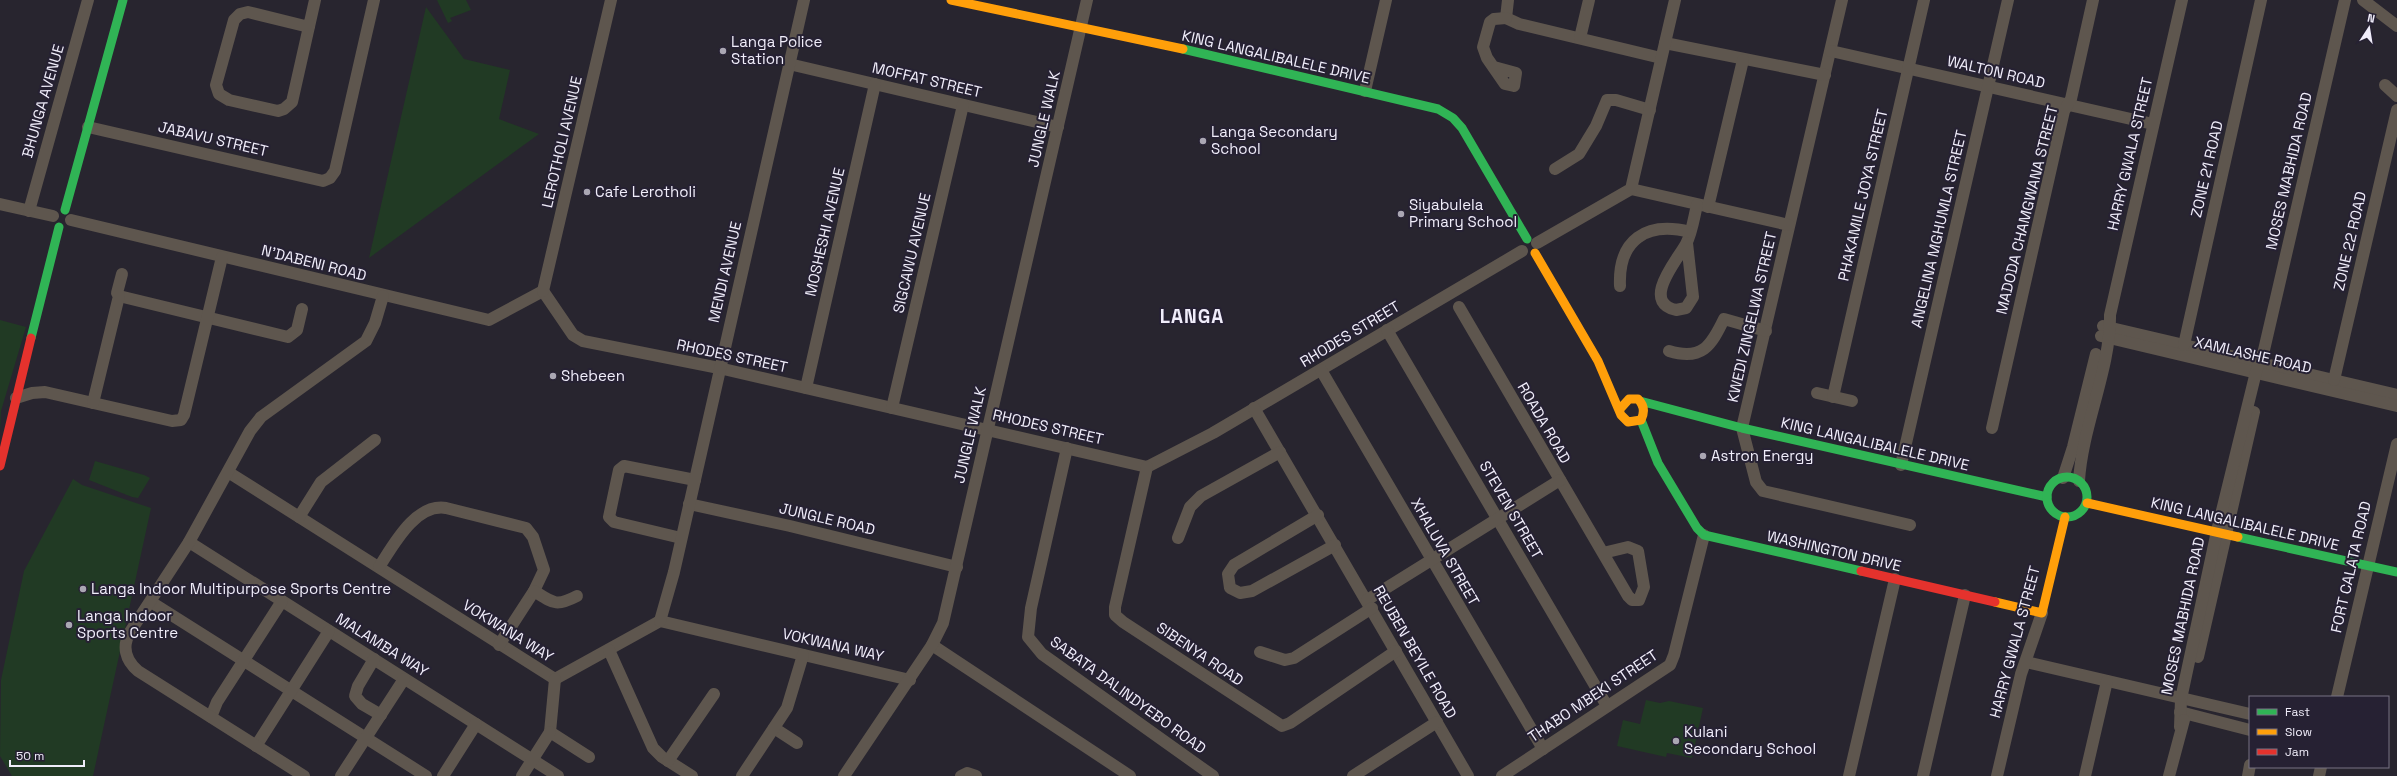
<svg xmlns="http://www.w3.org/2000/svg" width="2397" height="776" font-family="'Space Grotesk',sans-serif">
  <style>
    .green { fill: #213a24 }
    .lines { fill: none; stroke-linecap: round; stroke-linejoin: round }
    .street { stroke: #5e564e; stroke-width: 12 }
    .fast { stroke: #30b455; stroke-width: 9 }
    .slow { stroke: #ff9f0a; stroke-width: 9 }
    .jam { stroke: #e5322d; stroke-width: 9 }
    .poi-dot { fill: #aaa7b3; stroke: #262133; stroke-width: 1.5 }
    .labels { text-anchor: middle; stroke-width: 4; stroke-linejoin: round; paint-order: stroke }
    .poi-label { font-size: 15px; fill: #f0edfa; stroke: #262133; text-anchor: start }
    .street-label { font-size: 15px; fill: #f0edfa; stroke: #262133 }
    .district-label { font-size: 19px; font-weight: bold; letter-spacing: 1px; fill: #f0edfa; stroke: #262133 }
  </style>
  <rect width="100%" height="100%" fill="#28252f"/>
  <g class="green">
    <path d="M437,0H466L471,10L450,18L452,21L448,23Z"/>
    <path d="M426,7L464,59L510,70L499,119L539,134L369,258Z"/>
    <path d="M0,320L26,327L1,411L0,432Z"/>
    <path d="M95,461L144,475L150,478L138,498L132,497L89,480Z"/>
    <path d="M73,479L82,485L151,508L93,776H12L0,756L1,680L24,571Z"/>
    <path d="M1646,700L1660,703L1669,701L1703,708L1692,758L1667,753L1666,757L1617,746L1623,720L1640,724Z"/>
  </g>
  <g class="lines">
    <g class="street">
      <path d="M1842,0L1742,428L1756,482L1763,491L1910,525"/>
      <path d="M2363,0L2397,26"/>
      <path d="M1506,18L1519,24L1661,58"/>
      <path d="M1506,18L1508,0"/>
      <path d="M309,27L248,12L240,14L234,20L216,85L219,94L229,100L278,111L284,109L292,102L315,0"/>
      <path d="M1580,38L1589,0"/>
      <path d="M1665,43L1825,75"/>
      <path d="M1831,51L2153,124"/>
      <path d="M789,64L1058,127"/>
      <path d="M1494,67L1516,73L1514,86L1505,84L1487,58L1483,47L1490,22L1494,19L1506,18"/>
      <path d="M2385,85L2397,96"/>
      <path d="M1365,91L1386,0"/>
      <path d="M88,127L323,181L330,178L335,171L374,0"/>
      <path d="M1555,169L1579,154L1596,126L1607,100H1616L1650,110"/>
      <path d="M1631,189L1789,225"/>
      <path d="M0,204L53,216"/>
      <path d="M1708,207L1743,60"/>
      <path d="M29,211L88,0"/>
      <path d="M71,220L489,320L543,291"/>
      <path d="M1537,243L1631,189L1675,0"/>
      <path d="M1687,243L1693,297L1686,308L1676,310C1640,302 1678,259 1686,244C1692,233 1694,217 1697,205"/>
      <path d="M1620,286C1618,240 1646,221 1690,232"/>
      <path d="M543,291L573,335L583,341L719,368L1147,467L1213,433L1522,251"/>
      <path d="M543,291L611,0"/>
      <path d="M119,296L288,337L297,330L302,309"/>
      <path d="M1459,307L1628,596L1632,600H1639L1644,587L1638,551L1628,547L1603,553"/>
      <path d="M2103,326L2397,395"/>
      <path d="M1387,330L1607,706"/>
      <path d="M2101,336L2397,406"/>
      <path d="M2184,345L2261,0"/>
      <path d="M1669,351C1702,361 1711,346 1724,319L1766,331"/>
      <path d="M1321,370L1543,749"/>
      <path d="M2334,380L2397,110"/>
      <path d="M806,388L875,84"/>
      <path d="M1817,393L1852,401"/>
      <path d="M1833,397L1924,0"/>
      <path d="M16,398L32,393L45,392L172,421L181,420L184,415L222,257"/>
      <path d="M93,403L119,296L117,293L122,274"/>
      <path d="M892,408L963,105"/>
      <path d="M1254,408L1468,776"/>
      <path d="M1992,428L2064,111L2071,99L2093,0"/>
      <path d="M1067,448L1031,608L1028,637L1042,654L1213,776"/>
      <path d="M1901,465L2008,0"/>
      <path d="M1147,467L1115,607V615L1123,622L1282,726L1290,723L1396,651"/>
      <path d="M228,472L555,679L660,621L910,680"/>
      <path d="M2063,478L2073,447L2096,354"/>
      <path d="M2079,481C2082,427 2111,368 2110,315L2182,0"/>
      <path d="M689,504L790,526L957,567"/>
      <path d="M1318,515L1234,565L1228,574L1230,588L1240,593L1252,591L1335,545"/>
      <path d="M299,517L321,482L375,440"/>
      <path d="M681,538L614,522L609,517L619,470L624,466L695,480"/>
      <path d="M1178,538L1190,507L1201,496L1280,452"/>
      <path d="M189,542L558,776"/>
      <path d="M379,567C393,546 415,503 446,508L526,528L533,537L544,570L534,591L499,645"/>
      <path d="M534,591C553,603 556,607 577,596"/>
      <path d="M1367,600L1560,480"/>
      <path d="M151,602L426,776"/>
      <path d="M660,621L674,572L804,0"/>
      <path d="M932,645L1130,776"/>
      <path d="M609,650L653,748L662,757L692,776"/>
      <path d="M1260,652L1285,660L1294,658L1372,608"/>
      <path d="M2198,657L2254,412"/>
      <path d="M374,659L358,686L355,696L362,704L381,715"/>
      <path d="M2026,662L2250,714"/>
      <path d="M555,679L550,732L589,757"/>
      <path d="M2337,697L2397,444"/>
      <path d="M2180,712L2250,730"/>
      <path d="M211,717L217,702L282,601"/>
      <path d="M2180,727L2181,699L2217,531L2256,372L2264,350L2345,0"/>
      <path d="M774,728L797,743"/>
      <path d="M256,746L329,631"/>
      <path d="M668,761L714,694"/>
      <path d="M304,776L138,671C125,660 122,646 130,632L189,542L250,431L261,417L366,341L375,323L383,296"/>
      <path d="M341,776L404,679"/>
      <path d="M443,776L476,724"/>
      <path d="M522,776L550,732"/>
      <path d="M742,776L787,708L803,655"/>
      <path d="M844,776L932,645L943,623L1087,0"/>
      <path d="M961,776L967,773L976,776"/>
      <path d="M1353,776L1437,722"/>
      <path d="M1502,776L1670,665L1674,655L1704,535"/>
      <path d="M1849,776L1895,579"/>
      <path d="M1923,776L1965,595"/>
      <path d="M1997,776L2021,674L2042,613"/>
      <path d="M2085,776L2107,681"/>
      <path d="M2169,776L2184,720"/>
      <path d="M2248,776L2250,765"/>
      <path d="M2319,776L2321,767"/>
    </g>
    <g class="fast">
      <path d="M1183,49L1438,109L1453,118L1462,128L1527,239"/>
      <path d="M65,210L123,0"/>
      <path d="M31,338L59,227"/>
      <path d="M1640,401L1742,428L2047,497"/>
      <path d="M1641,420L1658,463L1697,528L1704,535L1861,571"/>
      <circle cx="2067" cy="497" r="20"/>
      <path d="M2238,537L2397,572"/>
    </g>
    <g class="slow">
      <path d="M951,0L1183,49"/>
      <path d="M1535,253L1598,361L1621,415L1628,422L1641,420C1645,412 1644,405 1638,399H1629L1620,409"/>
      <path d="M2087,503L2238,537"/>
      <path d="M1995,602L2042,613L2065,517"/>
    </g>
    <g class="jam">
      <path d="M0,466L31,338"/>
      <path d="M1861,571L1995,602"/>
    </g>
  </g>
  <g class="poi-dot">
    <circle cx="723" cy="51" r="4"/>
    <circle cx="1203" cy="141" r="4"/>
    <circle cx="587" cy="192" r="4"/>
    <circle cx="1401" cy="214" r="4"/>
    <circle cx="553" cy="376" r="4"/>
    <circle cx="1703" cy="456" r="4"/>
    <circle cx="83" cy="589" r="4"/>
    <circle cx="69" cy="625" r="4"/>
    <circle cx="1676" cy="741" r="4"/>
  </g>
  <g class="labels">
    <g class="poi-label">
      <text x="731" y="47">Langa Police<tspan x="731" dy="17">Station</tspan></text>
      <text x="1211" y="137">Langa Secondary<tspan x="1211" dy="17">School</tspan></text>
      <text x="595" y="197">Cafe Lerotholi</text>
      <text x="1409" y="210">Siyabulela<tspan x="1409" dy="17">Primary School</tspan></text>
      <text x="561" y="381">Shebeen</text>
      <text x="1711" y="461">Astron Energy</text>
      <text x="91" y="594">Langa Indoor Multipurpose Sports Centre</text>
      <text x="77" y="621">Langa Indoor<tspan x="77" dy="17">Sports Centre</tspan></text>
      <text x="1684" y="737">Kulani<tspan x="1684" dy="17">Secondary School</tspan></text>
    </g>
    <g class="street-label">
      <text transform="translate(1276 57) rotate(13)" y="5">KING LANGALIBALELE DRIVE</text>
      <text transform="translate(1996 72) rotate(13)" y="5">WALTON ROAD</text>
      <text transform="translate(927 80) rotate(13)" y="5">MOFFAT STREET</text>
      <text transform="translate(43 101) rotate(-74)" y="5">BHUNGA AVENUE</text>
      <text transform="translate(1044 119) rotate(-77)" y="5">JUNGLE WALK</text>
      <text transform="translate(213 139) rotate(13)" y="5">JABAVU STREET</text>
      <text transform="translate(562 142) rotate(-77)" y="5">LEROTHOLI AVENUE</text>
      <text transform="translate(2130 154) rotate(-77)" y="5">HARRY GWALA STREET</text>
      <text transform="translate(2207 169) rotate(-77)" y="5">ZONE 21 ROAD</text>
      <text transform="translate(2289 171) rotate(-77)" y="5">MOSES MABHIDA ROAD</text>
      <text transform="translate(1863 195) rotate(-77)" y="5">PHAKAMILE JOYA STREET</text>
      <text transform="translate(2027 210) rotate(-76)" y="5">MADODA CHAMGWANA STREET</text>
      <text transform="translate(1939 229) rotate(-77)" y="5">ANGELINA MGHUMLA STREET</text>
      <text transform="translate(825 232) rotate(-77)" y="5">MOSHESHI AVENUE</text>
      <text transform="translate(2350 241) rotate(-77)" y="5">ZONE 22 ROAD</text>
      <text transform="translate(912 253) rotate(-77)" y="5">SIGCAWU AVENUE</text>
      <text transform="translate(314 263) rotate(14)" y="5">N'DABENI ROAD</text>
      <text transform="translate(725 272) rotate(-77)" y="5">MENDI AVENUE</text>
      <text transform="translate(1752 317) rotate(-77)" y="5">KWEDI ZINGELWA STREET</text>
      <text transform="translate(1350 334) rotate(-31)" y="5">RHODES STREET</text>
      <text transform="translate(2253 355) rotate(13)" y="5">XAMLASHE ROAD</text>
      <text transform="translate(732 356) rotate(12)" y="5">RHODES STREET</text>
      <text transform="translate(1544 423) rotate(60)" y="5">ROADA ROAD</text>
      <text transform="translate(1048 427) rotate(13)" y="5">RHODES STREET</text>
      <text transform="translate(970 435) rotate(-77)" y="5">JUNGLE WALK</text>
      <text transform="translate(1875 444) rotate(13)" y="5">KING LANGALIBALELE DRIVE</text>
      <text transform="translate(1511 510) rotate(60)" y="5">STEVEN STREET</text>
      <text transform="translate(827 519) rotate(13)" y="5">JUNGLE ROAD</text>
      <text transform="translate(2245 524) rotate(13)" y="5">KING LANGALIBALELE DRIVE</text>
      <text transform="translate(1834 551) rotate(13)" y="5">WASHINGTON DRIVE</text>
      <text transform="translate(1445 552) rotate(60)" y="5">XHALUVA STREET</text>
      <text transform="translate(2351 567) rotate(-77)" y="5">FORT CALATA ROAD</text>
      <text transform="translate(2183 616) rotate(-78)" y="5">MOSES MABHIDA ROAD</text>
      <text transform="translate(508 631) rotate(32)" y="5">VOKWANA WAY</text>
      <text transform="translate(2015 642) rotate(-75)" y="5">HARRY GWALA STREET</text>
      <text transform="translate(382 645) rotate(32)" y="5">MALAMBA WAY</text>
      <text transform="translate(833 645) rotate(13)" y="5">VOKWANA WAY</text>
      <text transform="translate(1415 652) rotate(60)" y="5">REUBEN BEYILE ROAD</text>
      <text transform="translate(1200 654) rotate(34)" y="5">SIBENYA ROAD</text>
      <text transform="translate(1128 695) rotate(36)" y="5">SABATA DALINDYEBO ROAD</text>
      <text transform="translate(1593 696) rotate(-34)" y="5">THABO MBEKI STREET</text>
    </g>
    <g class="district-label">
      <text x="1192" y="323">LANGA</text>
    </g>
  </g>
  <rect x="2249" y="696" width="140" height="72" fill="#262133" stroke="#777383"/>
  <rect x="2257" y="709" width="20" height="6" fill="#30b455" stroke="#777383"/>
  <text x="2285" y="716" font-size="12" fill="#f0edfa">Fast</text>
  <rect x="2257" y="729" width="20" height="6" fill="#ff9f0a" stroke="#777383"/>
  <text x="2285" y="736" font-size="12" fill="#f0edfa">Slow</text>
  <rect x="2257" y="749" width="20" height="6" fill="#e5322d" stroke="#777383"/>
  <text x="2285" y="756" font-size="12" fill="#f0edfa">Jam</text>
  <g transform="translate(2369 28) rotate(12)" stroke="#262133" stroke-width="3" paint-order="stroke">
  <path d="M0-3L7 15L0 10L-7 15Z" fill="#f0edfa"/>
  <text y="-6" font-size="11" font-weight="bold" text-anchor="middle" fill="#f0edfa">N</text>
  </g>
  <path d="M10 760v6h74v-6" fill="none" stroke="#f0edfa" stroke-width="2"/>
  <text x="16" y="760" font-size="12" fill="#f0edfa" stroke="#262133" stroke-width="3" paint-order="stroke">50 m</text>
</svg>
